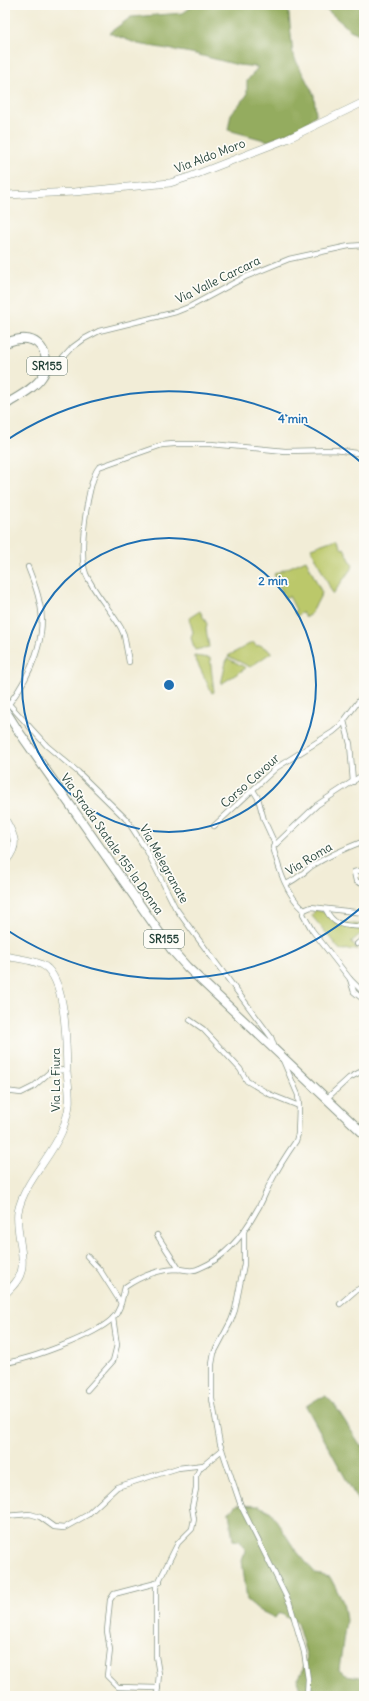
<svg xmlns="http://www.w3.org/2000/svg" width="369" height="1701" font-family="Delius,sans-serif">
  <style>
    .green { fill: #bbc86a; stroke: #6d824f }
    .forest { fill: #94ac5e; stroke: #5a7449 }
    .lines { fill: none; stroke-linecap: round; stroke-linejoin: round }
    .street-casing { stroke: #889586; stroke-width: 6 }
    .secondary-casing { stroke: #889586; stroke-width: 8 }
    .primary-casing { stroke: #889586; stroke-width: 10 }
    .street { stroke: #fff; stroke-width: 4.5 }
    .secondary { stroke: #fff; stroke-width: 7 }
    .primary { stroke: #fff; stroke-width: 8 }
    .ring { fill: none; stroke: #1f6fb2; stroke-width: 2 }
    .labels { text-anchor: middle; stroke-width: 3.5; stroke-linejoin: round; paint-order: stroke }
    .shield { fill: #fdfcf7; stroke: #62766e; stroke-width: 1 }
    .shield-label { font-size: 11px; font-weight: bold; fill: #1f3d34 }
    .street-label { font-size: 12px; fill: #1f3d34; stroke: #fdfcf7 }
    .centre { fill: #1f6fb2; stroke: #fdfcf7; stroke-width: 2 }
    .ring-label { font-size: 12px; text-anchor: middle; font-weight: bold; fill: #1f6fb2; stroke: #fdfcf7; stroke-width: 3.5; stroke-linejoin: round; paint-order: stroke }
  </style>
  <rect width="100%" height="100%" fill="#fdfcf7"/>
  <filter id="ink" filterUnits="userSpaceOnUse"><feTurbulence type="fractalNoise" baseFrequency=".025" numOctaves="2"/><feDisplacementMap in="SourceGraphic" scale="8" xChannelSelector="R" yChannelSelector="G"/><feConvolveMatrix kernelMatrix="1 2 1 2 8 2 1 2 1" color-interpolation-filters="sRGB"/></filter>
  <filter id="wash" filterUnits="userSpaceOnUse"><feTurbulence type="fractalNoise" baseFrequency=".012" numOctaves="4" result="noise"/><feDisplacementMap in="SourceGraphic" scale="16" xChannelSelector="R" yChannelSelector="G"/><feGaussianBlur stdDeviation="0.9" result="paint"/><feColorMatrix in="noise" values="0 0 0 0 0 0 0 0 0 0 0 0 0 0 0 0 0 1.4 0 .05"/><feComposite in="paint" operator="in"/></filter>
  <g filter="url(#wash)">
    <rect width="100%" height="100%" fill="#f2edd7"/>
    <g class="green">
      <path d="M336,539L342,549L344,548L353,566L333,594L311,548Z"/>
      <path d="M306,560L322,593L311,614L306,617L302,612L297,616L294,612L296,610L289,596L285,598L274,574Z"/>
      <path d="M200,611L207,624L206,629L209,647L195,650L191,638L193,632L189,618Z"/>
      <path d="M253,642L256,646L260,645L272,652L250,667L228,656Z"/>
      <path d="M194,656L210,658L214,692L212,693Z"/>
      <path d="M227,658L246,668L221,684Z"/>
      <path d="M315,910C323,911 331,914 336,922L364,925V931L351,942L358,949L340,950L312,916Z"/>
    </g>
    <g class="forest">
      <path d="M194,5H288L293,55L314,95L316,115L299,128L268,141L228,130L231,114L247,95V81L258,67L238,65L191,53L138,44L109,33L131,17L183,13Z"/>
      <path d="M317,5H364V36L350,30L327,10L316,9Z"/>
      <path d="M326,1396L334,1404L361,1446H364V1512L306,1406L319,1398Z"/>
      <path d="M236,1505L259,1506L271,1512L294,1548L316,1574L330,1577L343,1602L346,1620L339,1670L345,1675L361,1677L364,1684V1696H310L309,1693L301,1692L297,1681L302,1672L307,1657L297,1623L286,1617L279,1612L275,1618L259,1610L247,1600L242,1560L246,1551L240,1541L233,1540L229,1512Z"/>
    </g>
  </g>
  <g filter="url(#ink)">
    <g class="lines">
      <g class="street-casing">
        <g id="street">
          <path d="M46,370L53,369L73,347L84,339L99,331L176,312L191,306L245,277L289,259L349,246L364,245"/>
          <path d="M129,662L124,635L121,628C110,609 94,593 86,574C78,556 87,482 99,467L162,445L174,444H211L285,451L335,450L364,454"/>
          <path d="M9,704L47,746L78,772L127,820L147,851L175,907L185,921L271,1037L275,1048"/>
          <path d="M5,706L9,704C30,676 49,636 39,600C37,589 32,578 28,567"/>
          <path d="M344,721L350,744L353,782"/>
          <path d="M253,790L258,798L264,820L275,844"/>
          <path d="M214,826L276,768L333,732L340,726L364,694"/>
          <path d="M364,874L362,870L354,872L356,881L360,883L364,882"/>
          <path d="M286,884C296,880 303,873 312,866C328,856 346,848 364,841"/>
          <path d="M304,910C286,894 279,869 273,847L317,805L364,774"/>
          <path d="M326,910C335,928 346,925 364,927"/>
          <path d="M364,913L311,907L304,910L303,914L312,930L350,979L364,993"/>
          <path d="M357,944L364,938"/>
          <path d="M350,979L354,992L364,1000"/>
          <path d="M190,1020L203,1029L240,1069L247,1081L269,1094L299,1106"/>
          <path d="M5,1091L21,1093L33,1087L51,1071L67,1070"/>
          <path d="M326,1099L349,1078L364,1070"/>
          <path d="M244,1231V1264L235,1310L231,1321L214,1353L212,1364V1399L220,1444L241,1506L290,1604L304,1652L308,1679L307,1696"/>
          <path d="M157,1235L179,1269"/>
          <path d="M87,1256L100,1270L121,1303"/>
          <path d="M340,1304L355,1291L364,1286"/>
          <path d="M5,1363C30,1359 95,1336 113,1318C121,1310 122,1298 125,1287C141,1276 160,1269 179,1269C188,1270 192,1272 200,1268C225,1258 244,1234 257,1210C263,1201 266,1190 272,1180C279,1166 287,1154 296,1141L298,1134L299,1106L298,1095L283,1060"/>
          <path d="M87,1390L113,1361L117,1345L113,1318"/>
          <path d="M5,1516L30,1514L40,1517L54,1527L64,1528L87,1515L117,1487L178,1468L204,1465"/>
          <path d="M158,1688L118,1687L107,1676L110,1650L107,1631L110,1600L114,1594L160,1582"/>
          <path d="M157,1696L159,1674L156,1656V1587L178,1543L192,1529L194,1519L192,1507L196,1489V1476L200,1468L222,1450"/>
        </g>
      </g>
      <g class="secondary-casing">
        <g id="secondary">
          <path d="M5,195L74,192L170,183L192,176L287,139L364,102"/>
          <path d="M5,819C15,837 20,845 5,862"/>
          <path d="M5,956C17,959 40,960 48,969C67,989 66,1045 67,1072C68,1083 70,1094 69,1105C68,1114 65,1123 62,1131C50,1159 24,1182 18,1212C15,1230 27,1260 20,1275C17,1283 11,1288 5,1294"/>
        </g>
      </g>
      <g class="primary-casing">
        <g id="primary">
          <path d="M5,343C11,341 19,338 26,339C44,340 52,364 42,377C34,389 17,397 5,405"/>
          <path d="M5,710L17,729L171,949L187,967L364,1134"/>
        </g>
      </g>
      <use href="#street" class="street"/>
      <use href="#secondary" class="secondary"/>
      <use href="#primary" class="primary"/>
    </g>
  </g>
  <g class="ring">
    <circle cx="169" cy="685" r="147"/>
    <path d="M364 905A294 294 0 0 1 7 930M7 440A294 294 0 0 1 364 465"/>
  </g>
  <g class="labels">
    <g class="shield">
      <rect x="27" y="357" width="40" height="18" rx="3"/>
      <rect x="144" y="930" width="40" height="18" rx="3"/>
    </g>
    <g class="shield-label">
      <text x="47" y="370">SR155</text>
      <text x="164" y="943">SR155</text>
    </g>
    <g class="street-label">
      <text transform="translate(210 156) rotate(-21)" y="4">Via Aldo Moro</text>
      <text transform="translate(218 280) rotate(-26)" y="4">Via Valle Carcara</text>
      <text transform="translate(250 781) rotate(-42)" y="4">Corso Cavour</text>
      <text transform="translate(112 844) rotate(55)" y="4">Via Strada Statale 155 la Donna</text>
      <text transform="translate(309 859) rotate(-31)" y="4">Via Roma</text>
      <text transform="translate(164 864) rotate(61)" y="4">Via Melegranate</text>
      <text transform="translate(56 1080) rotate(-90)" y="4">Via La Fiura</text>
    </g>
  </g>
  <circle cx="169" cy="685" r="6" class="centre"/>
  <g class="ring-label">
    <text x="293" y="423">4 min</text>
    <text x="273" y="585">2 min</text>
  </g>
  <rect width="369" height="1701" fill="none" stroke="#fdfcf7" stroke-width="20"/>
</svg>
